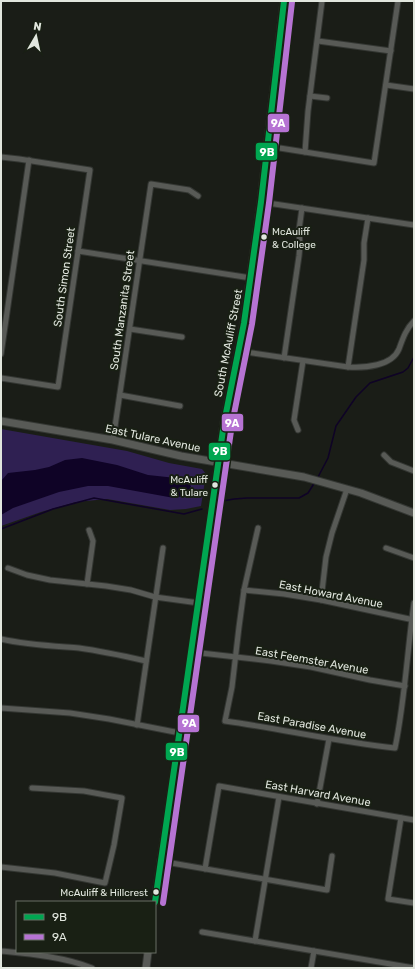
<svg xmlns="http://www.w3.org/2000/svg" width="415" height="969" font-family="Rubik,sans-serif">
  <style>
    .green { fill: #2f2052 }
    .water { fill: #0f0326 }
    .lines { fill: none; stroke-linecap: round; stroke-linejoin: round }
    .stream { stroke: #0f0326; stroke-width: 1.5 }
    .street-casing { stroke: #343733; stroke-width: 7 }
    .secondary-casing { stroke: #343733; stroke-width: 9 }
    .street { stroke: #585a56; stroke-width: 5 }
    .secondary { stroke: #585a56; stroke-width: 7 }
    .bus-1-casing { stroke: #192014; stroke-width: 9 }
    .bus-2-casing { stroke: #192014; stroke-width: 9 }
    .bus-1 { stroke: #00a651; stroke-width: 6 }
    .bus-2 { stroke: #b673d3; stroke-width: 6 }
    .bus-dot { fill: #e1e6de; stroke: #192014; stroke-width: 1.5 }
    .labels { text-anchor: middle; stroke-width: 4; stroke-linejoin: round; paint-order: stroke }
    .bus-label { font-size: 10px; fill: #e1e6de; stroke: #192014; text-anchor: end }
    .street-label { font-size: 11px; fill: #e1e6de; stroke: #192014 }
    .line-badge { stroke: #192014; stroke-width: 1.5 }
    .badge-label { font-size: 11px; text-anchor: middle; font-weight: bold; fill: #fff }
  </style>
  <rect width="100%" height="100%" fill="#1a1d17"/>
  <path class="green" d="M1,429L127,451L169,463L202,469L206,474L201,506L186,509L170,510L107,499L76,502L41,512L1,526Z"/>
  <path class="water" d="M82,458L117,465L148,475L176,478L186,481L191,486L187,495L174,498L108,486H88L59,492L13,508L1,515V481L8,473L35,470L49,467L65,460Z"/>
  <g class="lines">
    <g class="stream">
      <path d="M317,479L328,458L336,426L356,397L370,383L403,372L408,368L414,357"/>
      <path d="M223,501L234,499L247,498H299L308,493L315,482"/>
      <path d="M1,529L53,509L94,498L184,514L202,509"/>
    </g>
    <g class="street-casing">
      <g id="street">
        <path d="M318,41L391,51"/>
        <path d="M386,85L414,89"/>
        <path d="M310,96L327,98"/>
        <path d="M267,146L374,163L398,1"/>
        <path d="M305,152L308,111L322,1"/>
        <path d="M1,157L19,159L90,170L58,387L1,378"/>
        <path d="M261,202L414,225"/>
        <path d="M78,251L251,278"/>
        <path d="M130,329L182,337"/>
        <path d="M239,351L348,367C365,368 392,366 399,349C403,338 406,329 414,321"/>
        <path d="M1,354L29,160"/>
        <path d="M284,358L299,256L300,245L299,230L302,208"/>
        <path d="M348,367L364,260V243L368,218"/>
        <path d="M120,395L180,406"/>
        <path d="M298,430L294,420L303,361"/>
        <path d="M113,440L151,184L189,190L198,196"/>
        <path d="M384,455L391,462L414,471"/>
        <path d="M258,528L244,590L239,627L232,687L225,721C282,729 338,742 395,748C405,700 407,652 414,603"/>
        <path d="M386,548L414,558"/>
        <path d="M8,568L27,575L50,580L106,586L131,590L155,597L199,603"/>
        <path d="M87,584L93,541L89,530"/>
        <path d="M244,590L284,594L321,600L414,620"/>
        <path d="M321,600L326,557L332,533L347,489"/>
        <path d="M1,639C27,645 53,646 79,648C101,651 124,656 146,661"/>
        <path d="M192,652L271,661L311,667L370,680L405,686"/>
        <path d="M1,708L70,713L109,719L180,733"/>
        <path d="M137,725L163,548"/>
        <path d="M317,804L329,739"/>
        <path d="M401,818L388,899L414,903"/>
        <path d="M160,861L327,890L332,856"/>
        <path d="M1,867L55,873L105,883L114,845L122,798L84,791L32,788"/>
        <path d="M205,869L219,786L414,820"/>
        <path d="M202,932L414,968"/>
        <path d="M255,941L279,797"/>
        <path d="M1,951C31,954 64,957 92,968"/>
        <path d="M311,968L314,951"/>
      </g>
    </g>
    <g class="secondary-casing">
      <g id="secondary">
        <path d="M1,421L113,440L181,456L304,477L361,493L414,513"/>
        <path d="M155,902L199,603L224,423L244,323L261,202L284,1"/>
        <path d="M146,968L148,952"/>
      </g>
    </g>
    <use href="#street" class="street"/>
    <use href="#secondary" class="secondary"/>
    <g class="bus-1-casing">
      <path id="bus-1" d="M155,902L224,423L244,323L261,202L284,1"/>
    </g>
    <g class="bus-2-casing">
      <path id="bus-2" d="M163,903L232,424L252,324L269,203L292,2"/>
    </g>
    <use href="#bus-1" class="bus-1"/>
    <use href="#bus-2" class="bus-2"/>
  </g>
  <g class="bus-dot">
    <circle cx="264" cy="237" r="3.5"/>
    <circle cx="215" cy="485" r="3.5"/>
    <circle cx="156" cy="892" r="3.5"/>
  </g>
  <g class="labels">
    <g class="bus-label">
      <text x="272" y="235" text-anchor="start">McAuliff<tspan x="272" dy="13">&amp; College</tspan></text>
      <text x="208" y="483">McAuliff<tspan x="208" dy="13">&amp; Tulare</tspan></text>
      <text x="148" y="896">McAuliff &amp; Hillcrest</text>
    </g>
    <g class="street-label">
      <text transform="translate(64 277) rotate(-82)" y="4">South Simon Street</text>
      <text transform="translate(122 310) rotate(-82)" y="4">South Manzanita Street</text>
      <text transform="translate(228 343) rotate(-79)" y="4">South McAuliff Street</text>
      <text transform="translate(153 438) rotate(12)" y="4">East Tulare Avenue</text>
      <text transform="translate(331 594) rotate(11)" y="4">East Howard Avenue</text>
      <text transform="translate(312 660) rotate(10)" y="4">East Feemster Avenue</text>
      <text transform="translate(312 725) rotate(10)" y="4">East Paradise Avenue</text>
      <text transform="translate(318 793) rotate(10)" y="4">East Harvard Avenue</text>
    </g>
  </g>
  <g class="line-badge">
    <rect x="267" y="113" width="23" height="20" rx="4" fill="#b673d3"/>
    <rect x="255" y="142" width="23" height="19" rx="4" fill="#00a651"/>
    <rect x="221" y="413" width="23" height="19" rx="4" fill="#b673d3"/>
    <rect x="208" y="442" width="23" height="19" rx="4" fill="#00a651"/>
    <rect x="177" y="714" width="23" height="19" rx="4" fill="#b673d3"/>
    <rect x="165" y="742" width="23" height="19" rx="4" fill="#00a651"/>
  </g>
  <g class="badge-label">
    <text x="278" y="127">9A</text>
    <text x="267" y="156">9B</text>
    <text x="232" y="427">9A</text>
    <text x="220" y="455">9B</text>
    <text x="189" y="727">9A</text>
    <text x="177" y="756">9B</text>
  </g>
  <rect width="415" height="969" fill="none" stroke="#e1e6de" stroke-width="4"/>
  <rect x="16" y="901" width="140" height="52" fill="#192014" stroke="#696f65"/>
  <rect x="24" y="914" width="20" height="6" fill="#00a651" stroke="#696f65"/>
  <text x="52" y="921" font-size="12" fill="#e1e6de">9B</text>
  <rect x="24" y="934" width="20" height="6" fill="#b673d3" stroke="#696f65"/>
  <text x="52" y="941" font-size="12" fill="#e1e6de">9A</text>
  <g transform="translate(36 36) rotate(9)" stroke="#192014" stroke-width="3" paint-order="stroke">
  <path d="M0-3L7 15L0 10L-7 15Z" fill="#e1e6de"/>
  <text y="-6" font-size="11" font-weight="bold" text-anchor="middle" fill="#e1e6de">N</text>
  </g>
</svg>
